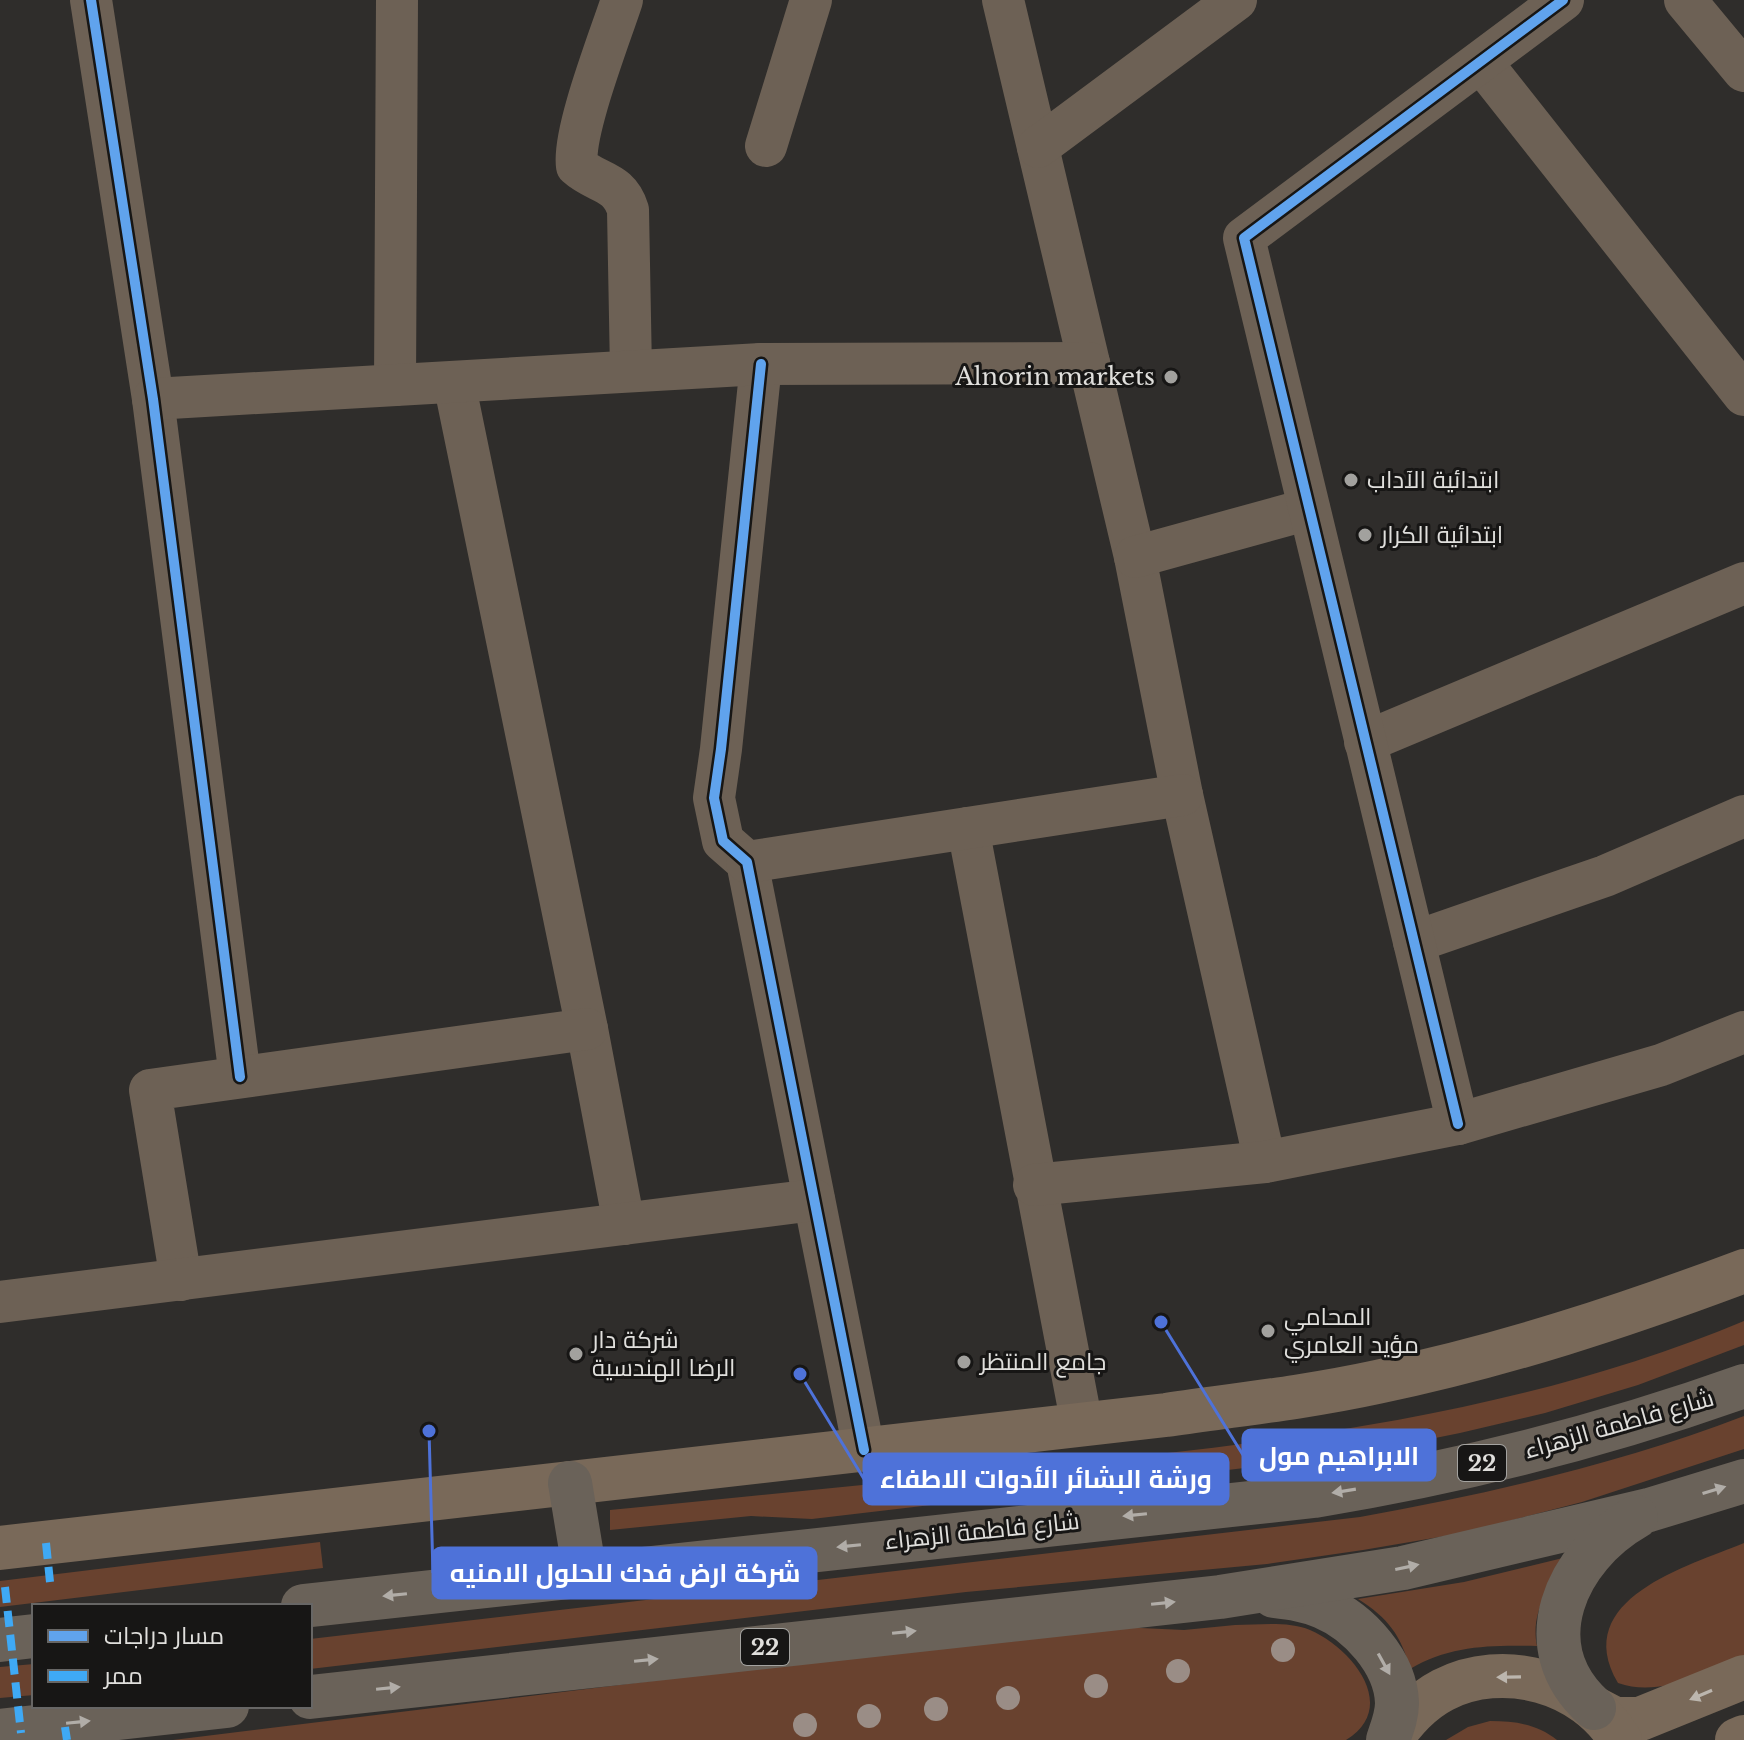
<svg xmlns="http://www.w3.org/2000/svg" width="1744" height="1740" font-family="'Libre Baskerville',Cairo,serif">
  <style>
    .green { fill: #69422f }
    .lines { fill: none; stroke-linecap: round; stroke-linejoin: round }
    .minor { stroke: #6d6155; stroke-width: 42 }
    .major { stroke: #796959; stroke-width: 44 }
    .highway { stroke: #6a6259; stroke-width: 44 }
    .quiet { stroke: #3fa9f5; stroke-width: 8; stroke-dasharray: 16 8; stroke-linecap: butt }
    .cycleway-casing { stroke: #171615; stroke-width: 15 }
    .cycleway { stroke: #60a3ed; stroke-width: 10 }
    .tree { fill: #9a8d86 }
    .oneway { fill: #b1ada8 }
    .oneway2 { fill: #bcb6ae }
    .poi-dot { fill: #a2a19e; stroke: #171615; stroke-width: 3 }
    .labels { text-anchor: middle; stroke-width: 6; stroke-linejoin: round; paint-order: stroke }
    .shield { fill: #171615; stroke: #a4a3a0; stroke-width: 2 }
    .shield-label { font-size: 22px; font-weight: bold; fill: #e0dfdc }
    .poi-label { font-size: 24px; fill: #e0dfdc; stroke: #171615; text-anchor: start }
    .street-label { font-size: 24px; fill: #e0dfdc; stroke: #171615 }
    .leader { fill: none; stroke: #4e72d9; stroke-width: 3 }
    .callout-dot { fill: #4e72d9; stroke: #171615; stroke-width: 3 }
    .callout { fill: #4e72d9; stroke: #4e72d9; stroke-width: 3 }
    .callout-label { font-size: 26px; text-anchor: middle; font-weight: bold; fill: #fff }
  </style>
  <rect width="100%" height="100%" fill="#2f2d2b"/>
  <g class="green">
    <path d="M1744,1321V1345L1638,1385L1545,1413L1460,1433L1346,1456L812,1519L751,1516L610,1530V1510C752,1496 894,1482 1037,1467C1277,1443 1519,1415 1744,1321Z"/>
    <path d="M1744,1416V1449L1582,1502L1463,1533L1363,1550L1267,1564L966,1592L310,1669V1639L1360,1517C1489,1494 1621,1463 1744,1416Z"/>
    <path d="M320,1542L323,1568L0,1607V1581Z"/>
    <path d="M1744,1543V1658C1705,1672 1660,1698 1618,1683C1569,1599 1688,1566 1744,1543Z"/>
    <path d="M1567,1557C1550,1585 1530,1612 1537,1646C1492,1645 1450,1645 1410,1669C1401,1635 1388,1618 1358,1599L1464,1582Z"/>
    <path d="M1235,1625C1259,1625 1288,1621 1310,1630C1352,1648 1400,1707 1346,1740H173L1097,1626L1184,1630Z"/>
    <path d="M34,1664V1695L0,1698V1667Z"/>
    <path d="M1490,1721C1515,1721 1537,1724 1557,1740H1446L1468,1727Z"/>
  </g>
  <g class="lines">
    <g class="minor">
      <path d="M91,0L153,399L240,1077"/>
      <path d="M622,0C610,37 572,133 577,166C597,184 619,180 628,210L631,371"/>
      <path d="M1003,0L1135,557L1182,795L1265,1162"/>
      <path d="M1685,0L1744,71"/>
      <path d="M1481,62L1744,395"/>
      <path d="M766,146L811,0"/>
      <path d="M1038,147L1236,0"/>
      <path d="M761,364L721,749L714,798L723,841L747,862L864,1450"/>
      <path d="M454,382L587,1029L624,1224"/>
      <path d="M395,385L397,0"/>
      <path d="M153,399L761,364L1089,363"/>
      <path d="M1135,557L1309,509"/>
      <path d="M1365,742L1744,583"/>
      <path d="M968,828L1082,1425"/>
      <path d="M747,862L1182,795"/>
      <path d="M1414,942L1605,876L1744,816"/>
      <path d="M1458,1124L1244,238L1563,0"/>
      <path d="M1034,1185L1265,1162L1458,1124L1661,1065L1744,1032"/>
      <path d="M181,1280L150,1090L587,1029"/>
      <path d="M0,1302L814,1200"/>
    </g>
    <g class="major">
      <path d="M0,1548L1166,1415C1236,1405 1308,1397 1377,1382C1503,1356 1624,1316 1744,1271"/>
      <path d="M1594,1708L1615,1719H1640L1744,1677"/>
      <path d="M1390,1740C1405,1720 1420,1702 1443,1690C1503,1659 1585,1681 1620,1740"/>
      <path d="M1737,1740L1744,1737"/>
    </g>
    <g class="highway">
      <path d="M570,1483L585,1574"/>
      <path d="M1274,1596C1291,1598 1307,1600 1323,1607C1359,1622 1396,1663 1397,1703C1397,1716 1392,1728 1388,1740"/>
      <path d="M303,1606L1314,1496C1461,1472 1604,1436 1744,1386"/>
      <path d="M0,1640L34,1636"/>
      <path d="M310,1697L1220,1597L1403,1568L1649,1510L1744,1481"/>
      <path d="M1594,1708C1525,1646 1566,1557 1636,1517"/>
      <path d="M0,1731L227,1706"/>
    </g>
    <g class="quiet">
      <path d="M46,1543L50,1582"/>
      <path d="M5,1587L21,1733"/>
      <path d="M65,1727L67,1740"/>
    </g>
    <g class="cycleway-casing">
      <g id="cycleway">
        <path d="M91,0L153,399L240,1077"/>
        <path d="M761,364L721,749L714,798L723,841L747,862L864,1450"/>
        <path d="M1458,1124L1244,238L1563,0"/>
      </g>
    </g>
    <use href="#cycleway" class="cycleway"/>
  </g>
  <g class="tree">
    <circle cx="1283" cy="1650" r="12"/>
    <circle cx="1178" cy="1671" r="12"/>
    <circle cx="1096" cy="1686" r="12"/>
    <circle cx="1008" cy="1698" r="12"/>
    <circle cx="936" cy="1709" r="12"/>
    <circle cx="869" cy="1716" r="12"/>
    <circle cx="805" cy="1725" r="12"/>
  </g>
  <defs><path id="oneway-solid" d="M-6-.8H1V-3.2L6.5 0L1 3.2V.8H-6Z" transform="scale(2)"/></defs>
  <g class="oneway">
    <use href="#oneway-solid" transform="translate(1714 1490) rotate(-17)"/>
    <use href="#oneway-solid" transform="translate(1344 1491) rotate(171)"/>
    <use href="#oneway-solid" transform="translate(1135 1515) rotate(174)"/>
    <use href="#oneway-solid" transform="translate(849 1546) rotate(174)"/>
    <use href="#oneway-solid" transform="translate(1407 1567) rotate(-12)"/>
    <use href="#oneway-solid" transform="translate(395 1595) rotate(174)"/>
    <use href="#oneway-solid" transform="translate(1163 1603) rotate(-6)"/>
    <use href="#oneway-solid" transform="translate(904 1632) rotate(-6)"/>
    <use href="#oneway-solid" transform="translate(646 1660) rotate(-6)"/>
    <use href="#oneway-solid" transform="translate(1384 1664) rotate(61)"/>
    <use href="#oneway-solid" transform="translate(388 1688) rotate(-6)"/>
    <use href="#oneway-solid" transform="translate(78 1722) rotate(-6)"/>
  </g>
  <g class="oneway2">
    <use href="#oneway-solid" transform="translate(1509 1677) rotate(179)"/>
    <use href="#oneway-solid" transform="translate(1701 1695) rotate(157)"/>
  </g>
  <g class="poi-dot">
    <circle cx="1171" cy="377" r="8"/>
    <circle cx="1351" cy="480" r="8"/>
    <circle cx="1365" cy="535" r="8"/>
    <circle cx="1268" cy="1331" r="8"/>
    <circle cx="576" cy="1354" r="8"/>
    <circle cx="964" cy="1362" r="8"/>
  </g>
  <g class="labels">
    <g class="shield">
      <rect x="1458" y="1445" width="48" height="36" rx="6"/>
      <rect x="741" y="1629" width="48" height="36" rx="6"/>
    </g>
    <g class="shield-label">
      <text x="1482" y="1471">22</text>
      <text x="765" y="1655">22</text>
    </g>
    <g class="poi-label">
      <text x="1155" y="385" text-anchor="end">Alnorin markets</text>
      <text x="1367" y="488">ابتدائية الآداب</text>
      <text x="1381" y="543">ابتدائية الكرار</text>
      <text x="1284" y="1325">المحامي<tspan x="1284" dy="28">مؤيد العامري</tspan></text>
      <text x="592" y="1348">شركة دار<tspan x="592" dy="28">الرضا الهندسية</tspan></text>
      <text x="980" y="1370">جامع المنتظر</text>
    </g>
    <g class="street-label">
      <text transform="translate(1619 1424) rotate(-16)" y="8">شارع فاطمة الزهراء</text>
      <text transform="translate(982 1531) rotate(-6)" y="8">شارع فاطمة الزهراء</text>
    </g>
  </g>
  <path class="leader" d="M1161 1322L1243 1455M800 1374L864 1479M429 1431L433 1573"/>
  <g class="callout-dot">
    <circle cx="1161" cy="1322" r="8"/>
    <circle cx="800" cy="1374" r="8"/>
    <circle cx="429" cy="1431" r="8"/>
  </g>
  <g class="callout">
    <rect x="1243" y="1430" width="192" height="50" rx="8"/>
    <rect x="864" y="1454" width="364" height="50" rx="8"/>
    <rect x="433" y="1548" width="383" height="50" rx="8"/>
  </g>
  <g class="callout-label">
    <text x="1339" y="1465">الابراهيم مول</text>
    <text x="1046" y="1488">ورشة البشائر الأدوات الاطفاء</text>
    <text x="625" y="1582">شركة ارض فدك للحلول الامنيه</text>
  </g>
  <rect x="32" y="1604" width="280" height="104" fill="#171615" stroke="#676665" stroke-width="2"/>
  <rect x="48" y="1630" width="40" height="12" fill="#60a3ed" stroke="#676665" stroke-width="2"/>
  <text x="104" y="1644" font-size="24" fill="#e0dfdc">مسار دراجات</text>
  <rect x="48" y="1670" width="40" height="12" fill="#3fa9f5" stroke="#676665" stroke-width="2"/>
  <text x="104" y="1684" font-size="24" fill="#e0dfdc">ممر</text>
</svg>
